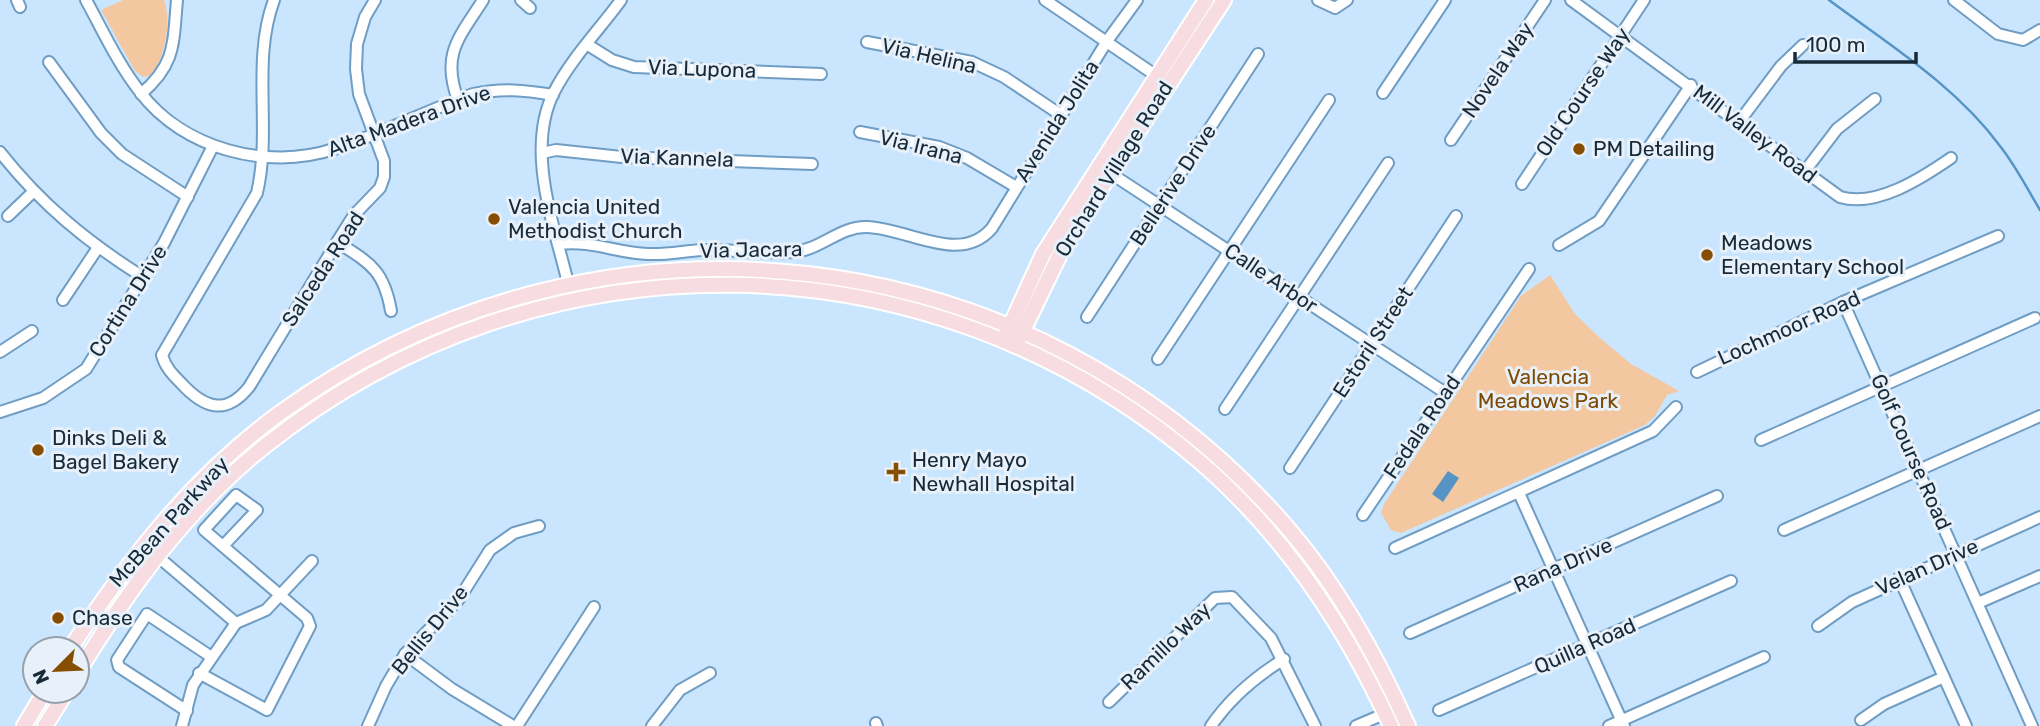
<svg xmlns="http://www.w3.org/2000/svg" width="2040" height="726" font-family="Rubik,sans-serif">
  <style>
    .green { fill: #f3c8a0 }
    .water { fill: #5694c5 }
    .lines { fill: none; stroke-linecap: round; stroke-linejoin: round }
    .stream { stroke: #5694c5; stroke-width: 2.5 }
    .minor-casing { stroke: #709dc3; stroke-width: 14 }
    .major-casing { stroke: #fff; stroke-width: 18 }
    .minor { stroke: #fff; stroke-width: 10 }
    .major { stroke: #f7dce2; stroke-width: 14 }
    .poi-dot { fill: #874e02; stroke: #e8f1f9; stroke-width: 2.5 }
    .labels { text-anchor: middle; stroke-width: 6; stroke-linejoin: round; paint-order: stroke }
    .street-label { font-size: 21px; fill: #172a39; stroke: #e8f1f9 }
    .poi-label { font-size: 21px; fill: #172a39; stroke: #e8f1f9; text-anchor: start }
    .park-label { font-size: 21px; fill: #7e4903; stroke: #e8f1f9 }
  </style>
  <rect width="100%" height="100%" fill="#cae6ff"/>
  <g class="green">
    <path d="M123,0H164C172,22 165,60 149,76L143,77L135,71L101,10Z"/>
    <path d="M1550,275L1575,314L1600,338L1631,364L1679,391L1667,395L1655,416L1645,425L1401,533L1391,530L1381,513L1384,504L1521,296Z"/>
  </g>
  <path class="water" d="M1448,471L1459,478L1443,502L1432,494Z"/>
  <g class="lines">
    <path class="stream" d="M1829,0C1888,44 1955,85 2000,146C2015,165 2027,188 2040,210"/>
    <g class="minor-casing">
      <g id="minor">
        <path d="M17,0L20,7"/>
        <path d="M86,0C103,31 118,64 140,92C183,149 267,171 334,149C381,134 426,111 473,94C502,88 524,90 553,95"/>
        <path d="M274,0C251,62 272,128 257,193L162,355C165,367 173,375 181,383C203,407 225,417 249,387L337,242L354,215L380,188L384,177V161L359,94L356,69L357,44L365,17L375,0"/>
        <path d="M521,0L530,8"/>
        <path d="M1045,0L1161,79"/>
        <path d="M1318,0L1335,8L1347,0"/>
        <path d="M1571,0L1840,197C1876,208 1922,178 1951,158"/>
        <path d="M1954,0L1998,34L2023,40L2040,30"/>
        <path d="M867,42L972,62L1004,77L1061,115"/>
        <path d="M588,45L612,60L634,67L821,74"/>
        <path d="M49,62L101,133L122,154L188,197"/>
        <path d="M1383,93L1445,0"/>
        <path d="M141,94C176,64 173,44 177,0"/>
        <path d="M458,100C441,54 459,38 483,0"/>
        <path d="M1739,122L1781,66L1803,45"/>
        <path d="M860,132L939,147L967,158L1016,187"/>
        <path d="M1451,140L1545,0"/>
        <path d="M0,152C41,204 87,242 143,277"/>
        <path d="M542,153L556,150L622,157L812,164"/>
        <path d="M1107,171L1444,392"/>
        <path d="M1805,171L1837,129L1875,99"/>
        <path d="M1522,184L1644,0"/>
        <path d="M8,216L33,192"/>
        <path d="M337,242C370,263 384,270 391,311"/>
        <path d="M559,244C593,240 616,253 648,254C666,255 684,251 702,250C732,249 762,254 792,252C820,251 839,226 867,227C908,228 960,266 992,228L1107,41L1137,0"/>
        <path d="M1559,245L1599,221L1691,85"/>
        <path d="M568,283C554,225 525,149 554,92C571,59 599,30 621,0"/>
        <path d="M63,300L97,249"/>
        <path d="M1843,302L2032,726"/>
        <path d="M1087,317L1258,54"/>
        <path d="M0,352L32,331"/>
        <path d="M1158,359L1329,100"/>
        <path d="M1697,372L1843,302L1998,236"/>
        <path d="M1225,409L1388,163"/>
        <path d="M0,412L43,398L86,369L164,243L213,146"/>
        <path d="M1761,440L2035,318"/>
        <path d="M1290,468L1456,216"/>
        <path d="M1519,493L1624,726"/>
        <path d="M1363,515L1529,269"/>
        <path d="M1784,530L2040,416"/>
        <path d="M1395,548L1653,431L1676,407"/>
        <path d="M156,555L236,623L193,685L182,726"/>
        <path d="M1899,578L1966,726"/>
        <path d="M1978,603L2040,576"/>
        <path d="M236,623L266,610L312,561"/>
        <path d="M1818,626L1852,602L2040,517"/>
        <path d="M1410,633L1717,496"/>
        <path d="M405,654L452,689L513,726"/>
        <path d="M199,673L267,710L310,626L307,618L204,530L236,495L257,510L223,546"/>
        <path d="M1109,702L1215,598L1232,597L1271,638L1315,726"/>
        <path d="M1439,710L1731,581"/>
        <path d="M187,711L119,667L117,660L147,614L210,656"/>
        <path d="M1861,720L1884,704L1944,677"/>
        <path d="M876,723L877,726"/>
        <path d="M368,726L386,686L405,654L459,599L490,550L514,533L539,526"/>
        <path d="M517,726L594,607"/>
        <path d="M652,726L680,690L710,673"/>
        <path d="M1211,726C1230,698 1255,677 1284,659"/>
        <path d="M1356,726L1391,711"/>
        <path d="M1609,726L1764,657"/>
      </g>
    </g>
    <g class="major-casing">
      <g id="major">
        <path d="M1007,333L1043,254L1206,0"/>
        <path d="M1020,337L1066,242L1224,0"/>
        <path d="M70,649C128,560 193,476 280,413C597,183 1038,233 1292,533C1341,591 1377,657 1408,726"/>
        <path d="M77,674C129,589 186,509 265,446C541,226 930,231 1199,461C1283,533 1345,626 1391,726"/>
        <path d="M24,726L45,691"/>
        <path d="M45,726L67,691"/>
      </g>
    </g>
    <use href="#minor" class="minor"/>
    <use href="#major" class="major"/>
  </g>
  <g class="poi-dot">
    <circle cx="1579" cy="149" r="7"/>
    <circle cx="494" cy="219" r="7"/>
    <circle cx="1707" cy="255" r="7"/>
    <circle cx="38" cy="450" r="7"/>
    <path d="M892.5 461.5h7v7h7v7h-7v7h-7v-7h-7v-7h7z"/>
    <circle cx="58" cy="618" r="7"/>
  </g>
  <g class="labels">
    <g class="street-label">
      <text transform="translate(929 56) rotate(13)" y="7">Via Helina</text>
      <text transform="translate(702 69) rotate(2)" y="7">Via Lupona</text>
      <text transform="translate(1498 70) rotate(-56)" y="7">Novela Way</text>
      <text transform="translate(1583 92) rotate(-56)" y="7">Old Course Way</text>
      <text transform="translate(409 121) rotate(-20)" y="7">Alta Madera Drive</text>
      <text transform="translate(1057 121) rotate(-58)" y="7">Avenida Jolita</text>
      <text transform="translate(1755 134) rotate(37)" y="7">Mill Valley Road</text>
      <text transform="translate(921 147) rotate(14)" y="7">Via Irana</text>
      <text transform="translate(677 158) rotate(2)" y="7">Via Kannela</text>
      <text transform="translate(1114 169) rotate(-58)" y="7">Orchard Village Road</text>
      <text transform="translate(1173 185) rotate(-57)" y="7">Bellerive Drive</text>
      <text transform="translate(751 250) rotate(-1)" y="7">Via Jacara</text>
      <text transform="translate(323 269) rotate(-57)" y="7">Salceda Road</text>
      <text transform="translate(1271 278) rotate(34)" y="7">Calle Arbor</text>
      <text transform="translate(128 301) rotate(-58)" y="7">Cortina Drive</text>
      <text transform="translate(1789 328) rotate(-24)" y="7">Lochmoor Road</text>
      <text transform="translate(1373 342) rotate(-57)" y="7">Estoril Street</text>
      <text transform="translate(1422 427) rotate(-56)" y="7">Fedala Road</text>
      <text transform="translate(1911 452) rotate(66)" y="7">Golf Course Road</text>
      <text transform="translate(169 522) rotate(-48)" y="7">McBean Parkway</text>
      <text transform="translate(1563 565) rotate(-24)" y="7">Rana Drive</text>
      <text transform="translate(1927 567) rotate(-24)" y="7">Velan Drive</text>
      <text transform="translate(430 630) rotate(-51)" y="7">Bellis Drive</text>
      <text transform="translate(1166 646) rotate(-44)" y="7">Ramillo Way</text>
      <text transform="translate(1585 646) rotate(-24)" y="7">Quilla Road</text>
    </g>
    <g class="poi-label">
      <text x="1593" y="156">PM Detailing</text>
      <text x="508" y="214">Valencia United<tspan x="508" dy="24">Methodist Church</tspan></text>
      <text x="1721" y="250">Meadows<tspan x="1721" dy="24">Elementary School</tspan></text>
      <text x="52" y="445">Dinks Deli &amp;<tspan x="52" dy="24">Bagel Bakery</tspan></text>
      <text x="912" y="467">Henry Mayo<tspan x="912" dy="24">Newhall Hospital</tspan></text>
      <text x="72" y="625">Chase</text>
    </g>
    <g class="park-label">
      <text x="1548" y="384">Valencia<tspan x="1548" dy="24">Meadows Park</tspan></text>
    </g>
  </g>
  <g transform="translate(56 670) rotate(246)"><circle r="33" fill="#e8f1f9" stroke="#94a1ac" stroke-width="2"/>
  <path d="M0-5L12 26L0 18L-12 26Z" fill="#874e02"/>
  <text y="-10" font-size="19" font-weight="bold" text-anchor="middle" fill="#172a39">N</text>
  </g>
  <path d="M1795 52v10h121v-10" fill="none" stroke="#172a39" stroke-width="3.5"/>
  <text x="1806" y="52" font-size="21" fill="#172a39" stroke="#e8f1f9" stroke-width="5" paint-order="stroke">100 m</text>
</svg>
